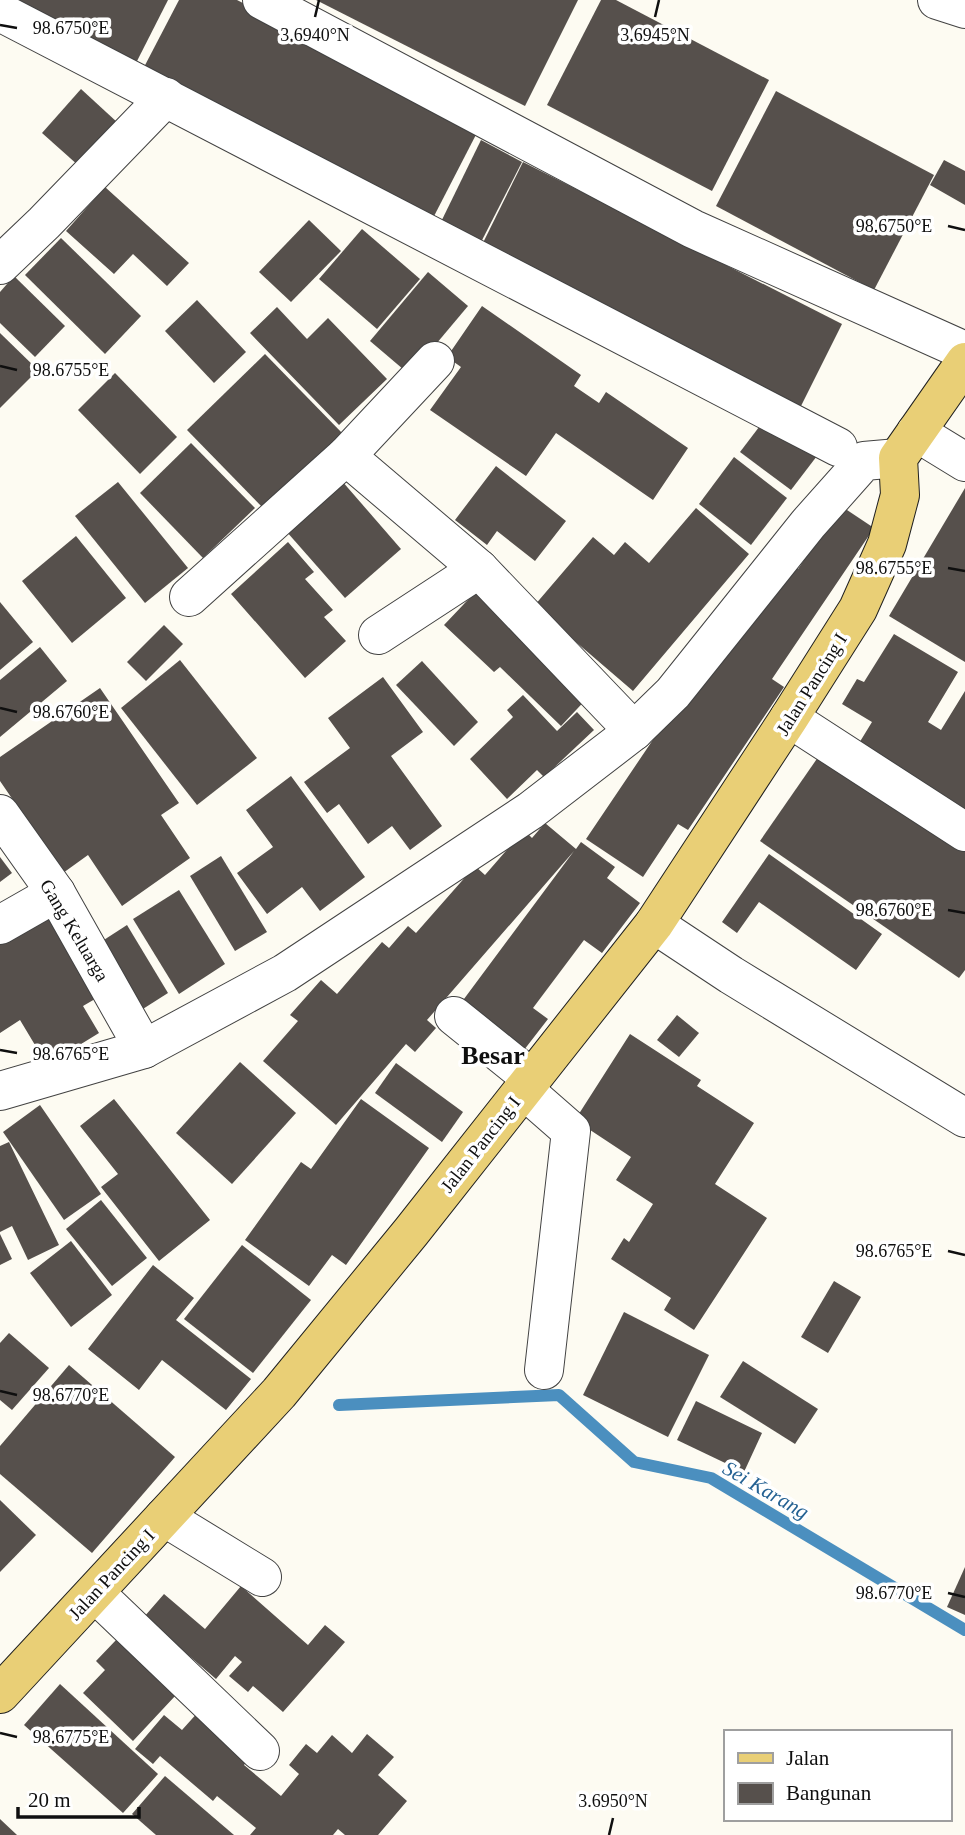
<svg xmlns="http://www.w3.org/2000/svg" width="965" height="1835" font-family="'Times New Roman',serif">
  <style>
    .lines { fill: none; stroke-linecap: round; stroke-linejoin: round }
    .stream { stroke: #4b8fbf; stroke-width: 12 }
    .building { fill: #56504c }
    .minor-casing { stroke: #424242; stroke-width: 40 }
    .major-casing { stroke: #202020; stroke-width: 40 }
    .minor { stroke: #fff; stroke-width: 38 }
    .major { stroke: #e9cf76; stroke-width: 38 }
    .ticks { fill: none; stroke: #0f0f0f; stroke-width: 2.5 }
    .labels { text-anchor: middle; stroke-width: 7; stroke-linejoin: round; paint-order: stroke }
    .street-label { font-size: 19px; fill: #0f0f0f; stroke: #fff }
    .water-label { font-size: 21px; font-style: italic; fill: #256293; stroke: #fff }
    .district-label { font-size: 26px; font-weight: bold; fill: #0f0f0f; stroke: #fff }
    .ticks-label { font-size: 18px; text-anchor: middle; fill: #0f0f0f; stroke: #fff; stroke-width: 7; stroke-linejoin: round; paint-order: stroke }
  </style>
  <rect width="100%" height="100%" fill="#fdfbf2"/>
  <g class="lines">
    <path class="stream" d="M339,1405L559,1395L634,1462L711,1478L965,1630"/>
  </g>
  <g class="building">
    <path d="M9,0H168L135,65Z"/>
    <path d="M179,0H237L481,125L432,220L142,71Z"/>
    <path d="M316,0H578L525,106Z"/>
    <path d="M601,0H616L769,80L712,191L547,105Z"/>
    <path d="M81,89L118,123L79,166L42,133Z"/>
    <path d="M776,91L934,175L874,290L716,206Z"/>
    <path d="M481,140L522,162L477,250L437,230Z"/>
    <path d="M944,160L965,171V205L930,185Z"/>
    <path d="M523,162L842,324L795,418L476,257Z"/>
    <path d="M105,187L189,263L167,286L133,254L114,274L66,231Z"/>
    <path d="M309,220L341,251L291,302L259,272Z"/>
    <path d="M362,229L420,279L377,329L319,279Z"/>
    <path d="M61,238L141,316L105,354L25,275Z"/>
    <path d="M428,272L468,306L410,375L370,341Z"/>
    <path d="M14,276L65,326L35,357L0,323V292Z"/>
    <path d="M197,300L246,352L214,383L165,331Z"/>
    <path d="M482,306L581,375L574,386L599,403L606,392L688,448L653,500L556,433L526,476L430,410L461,367L447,357Z"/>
    <path d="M277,307L307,339L328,318L387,379L339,425L250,333Z"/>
    <path d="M0,333L38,370L0,408Z"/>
    <path d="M265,354L343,434L265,510L187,430Z"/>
    <path d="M115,373L177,437L140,474L78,410Z"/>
    <path d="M769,414L820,452L791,490L740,452Z"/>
    <path d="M191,443L255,508L203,558L140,493Z"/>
    <path d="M734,457L787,498L751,545L699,504Z"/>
    <path d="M496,466L566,521L535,561L497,531L487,545L455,520Z"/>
    <path d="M335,473L401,549L345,598L279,523Z"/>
    <path d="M118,482L188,568L145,603L75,516Z"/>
    <path d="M965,488V662L889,616Z"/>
    <path d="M841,506L874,528L772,679L784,687L688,830L678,824L643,877L586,839L700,670L790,563L798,569Z"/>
    <path d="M696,508L749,554L633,691L534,606L593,537L614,555L625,542L649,563Z"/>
    <path d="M76,536L126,598L72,643L22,581Z"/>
    <path d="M288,542L314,572L305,579L333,610L324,617L346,641L305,678L231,594Z"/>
    <path d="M482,585L593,692L561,726L500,667L494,672L444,625Z"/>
    <path d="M0,602L33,642L0,670Z"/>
    <path d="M164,625L183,644L146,681L127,662Z"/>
    <path d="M894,634L958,672L928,722L941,730L965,691V821L853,753L872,722L842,704L857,679L864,682Z"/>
    <path d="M40,647L67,681L0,737V680Z"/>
    <path d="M180,660L257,758L197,805L121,708Z"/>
    <path d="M422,661L478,722L454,746L396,685Z"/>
    <path d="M383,677L423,732L391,756L442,826L410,850L392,826L368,844L339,804L327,813L304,782L350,748L328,718Z"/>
    <path d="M100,688L179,803L161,815L190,858L122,906L88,855L63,873L0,781V757Z"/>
    <path d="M523,695L557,731L577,712L594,730L544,777L537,770L507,799L470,759L513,717L507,710Z"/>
    <path d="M823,750L965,848V970L959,978L760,841Z"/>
    <path d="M291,776L365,877L320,911L302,887L267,914L237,873L273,847L246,810Z"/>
    <path d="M545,823L576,849L581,842L615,867L607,878L640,903L602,953L584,940L533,1008L548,1019L524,1050L461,1003L574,851L427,1020L436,1028L415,1052L406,1044L336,1125L263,1061L298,1021L290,1015L321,980L337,994L382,942L389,948L408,926L416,933L475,866L485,875L524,830L532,838Z"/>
    <path d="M769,854L882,934L856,970L759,902L737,933L722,922Z"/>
    <path d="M221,856L267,932L235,951L190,876Z"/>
    <path d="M0,857L12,873L0,882Z"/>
    <path d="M179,890L225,964L179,994L133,919Z"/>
    <path d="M52,902L107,992L83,1006L99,1033L47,1065L20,1020L0,1033V933Z"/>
    <path d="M127,925L168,993L135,1014L93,947Z"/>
    <path d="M677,1015L699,1033L679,1057L657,1040Z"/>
    <path d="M630,1034L701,1080L697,1086L754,1123L715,1184L767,1218L694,1330L664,1310L671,1298L611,1259L624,1238L629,1242L653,1204L616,1180L631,1157L575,1120Z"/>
    <path d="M240,1062L296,1113L232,1184L176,1133Z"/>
    <path d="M396,1063L463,1112L442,1142L375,1093Z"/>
    <path d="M114,1099L210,1220L159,1261L101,1187L118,1174L80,1126Z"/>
    <path d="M361,1099L429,1148L346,1265L332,1255L309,1286L245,1240L301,1162L311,1169Z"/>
    <path d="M40,1105L101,1194L64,1220L3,1132Z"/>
    <path d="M9,1142L59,1245L28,1260L12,1226L0,1232V1146Z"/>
    <path d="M101,1200L147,1258L112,1286L66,1229Z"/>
    <path d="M0,1234L12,1259L0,1265Z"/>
    <path d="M71,1241L112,1295L71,1327L30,1273Z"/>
    <path d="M242,1245L311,1300L253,1373L184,1319Z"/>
    <path d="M153,1265L194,1298L176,1320L251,1379L226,1410L162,1360L139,1390L88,1349Z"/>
    <path d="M834,1281L861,1297L828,1353L801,1337Z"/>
    <path d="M624,1312L709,1355L668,1437L583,1395Z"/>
    <path d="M9,1333L49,1368L12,1410L0,1400V1343Z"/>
    <path d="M743,1361L818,1409L795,1444L720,1397Z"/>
    <path d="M69,1365L175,1457L92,1553L0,1474V1446Z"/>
    <path d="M696,1401L762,1433L744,1472L677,1440Z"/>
    <path d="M0,1500L36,1535L0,1572Z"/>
    <path d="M965,1567V1615L947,1607Z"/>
    <path d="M241,1586L308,1645L325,1625L345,1642L283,1712L253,1686L248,1692L229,1676L242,1662L235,1656L216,1679L144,1617L164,1594L205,1629Z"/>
    <path d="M117,1639L176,1695L133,1741L83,1693L105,1670L96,1661Z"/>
    <path d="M60,1684L158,1774L123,1813L24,1725Z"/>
    <path d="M200,1710L252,1755L244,1765L281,1796L299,1774L289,1765L306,1744L317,1753L332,1735L352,1753L367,1734L394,1757L378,1775L407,1801L378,1835H345L338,1829L333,1835H250L256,1828L217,1796L213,1801L160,1756L153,1764L135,1749L164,1715L182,1730Z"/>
    <path d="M165,1776L234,1835H156L132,1814Z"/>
    <path d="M0,1819L17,1835H0Z"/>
  </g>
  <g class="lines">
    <g class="minor-casing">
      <g id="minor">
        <path d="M262,0L693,229L965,351"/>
        <path d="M937,0L965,9"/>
        <path d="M0,12L838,447"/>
        <path d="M0,265L44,223L166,97"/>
        <path d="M916,432L965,462"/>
        <path d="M346,456L479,569L634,731"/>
        <path d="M189,597L346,456L435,361"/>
        <path d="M378,635L479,569"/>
        <path d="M789,718L965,832"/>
        <path d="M0,814L56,893L144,1049"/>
        <path d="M654,924L731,975L965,1118"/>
        <path d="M0,925L56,893"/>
        <path d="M454,1016L531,1078"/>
        <path d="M523,1089L571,1131L544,1370"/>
        <path d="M0,1091L144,1049L285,973L530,811L634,731L673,693L808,524L864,461L898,458"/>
        <path d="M164,1517L262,1577"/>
        <path d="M95,1593L260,1751"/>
      </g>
    </g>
    <g class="major-casing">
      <path id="major" d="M0,1694L279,1393L411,1232L654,924L789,718L858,609L887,544L900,495L898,458L965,362"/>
    </g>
    <use href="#minor" class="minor"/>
    <use href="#major" class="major"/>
  </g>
  <path class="ticks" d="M315,17L319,0M655,17L659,0M0,25L17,28M948,226L965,230M0,366L17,370M948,568L965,571M0,708L17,712M948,910L965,913M0,1050L17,1053M948,1251L965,1255M0,1391L17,1395M948,1593L965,1597M0,1733L17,1737M609,1835L613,1818"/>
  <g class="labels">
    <g class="street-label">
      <text transform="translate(811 684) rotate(-58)" y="7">Jalan Pancing I</text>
      <text transform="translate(75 930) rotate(59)" y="7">Gang Keluarga</text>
      <text transform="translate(480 1144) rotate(-52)" y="7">Jalan Pancing I</text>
      <text transform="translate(111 1574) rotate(-47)" y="7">Jalan Pancing I</text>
    </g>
    <g class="water-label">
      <text transform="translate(766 1490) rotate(30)" y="7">Sei Karang</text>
    </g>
    <g class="district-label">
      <text x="493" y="1064">Besar</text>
    </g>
  </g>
  <g class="ticks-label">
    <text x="71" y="34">98.6750°E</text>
    <text x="315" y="41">3.6940°N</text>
    <text x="655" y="41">3.6945°N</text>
    <text x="894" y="232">98.6750°E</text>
    <text x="71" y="376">98.6755°E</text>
    <text x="894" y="574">98.6755°E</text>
    <text x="71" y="718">98.6760°E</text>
    <text x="894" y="916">98.6760°E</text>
    <text x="71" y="1060">98.6765°E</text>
    <text x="894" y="1257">98.6765°E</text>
    <text x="71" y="1401">98.6770°E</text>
    <text x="894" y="1599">98.6770°E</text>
    <text x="71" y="1743">98.6775°E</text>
    <text x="613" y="1807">3.6950°N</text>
  </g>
  <rect x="724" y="1730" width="228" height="91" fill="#ffffff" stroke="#9f9f9f" stroke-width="2"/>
  <rect x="738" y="1753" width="35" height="10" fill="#e9cf76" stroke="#9f9f9f" stroke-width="2"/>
  <text x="786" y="1765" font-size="21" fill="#0f0f0f">Jalan</text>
  <rect x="738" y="1783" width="35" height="21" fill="#56504c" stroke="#9f9f9f" stroke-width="2"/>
  <text x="786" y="1800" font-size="21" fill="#0f0f0f">Bangunan</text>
  <path d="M18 1807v10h121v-10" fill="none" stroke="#0f0f0f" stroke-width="3.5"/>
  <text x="28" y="1807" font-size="21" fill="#0f0f0f" stroke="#ffffff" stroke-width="5" paint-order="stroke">20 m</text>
</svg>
